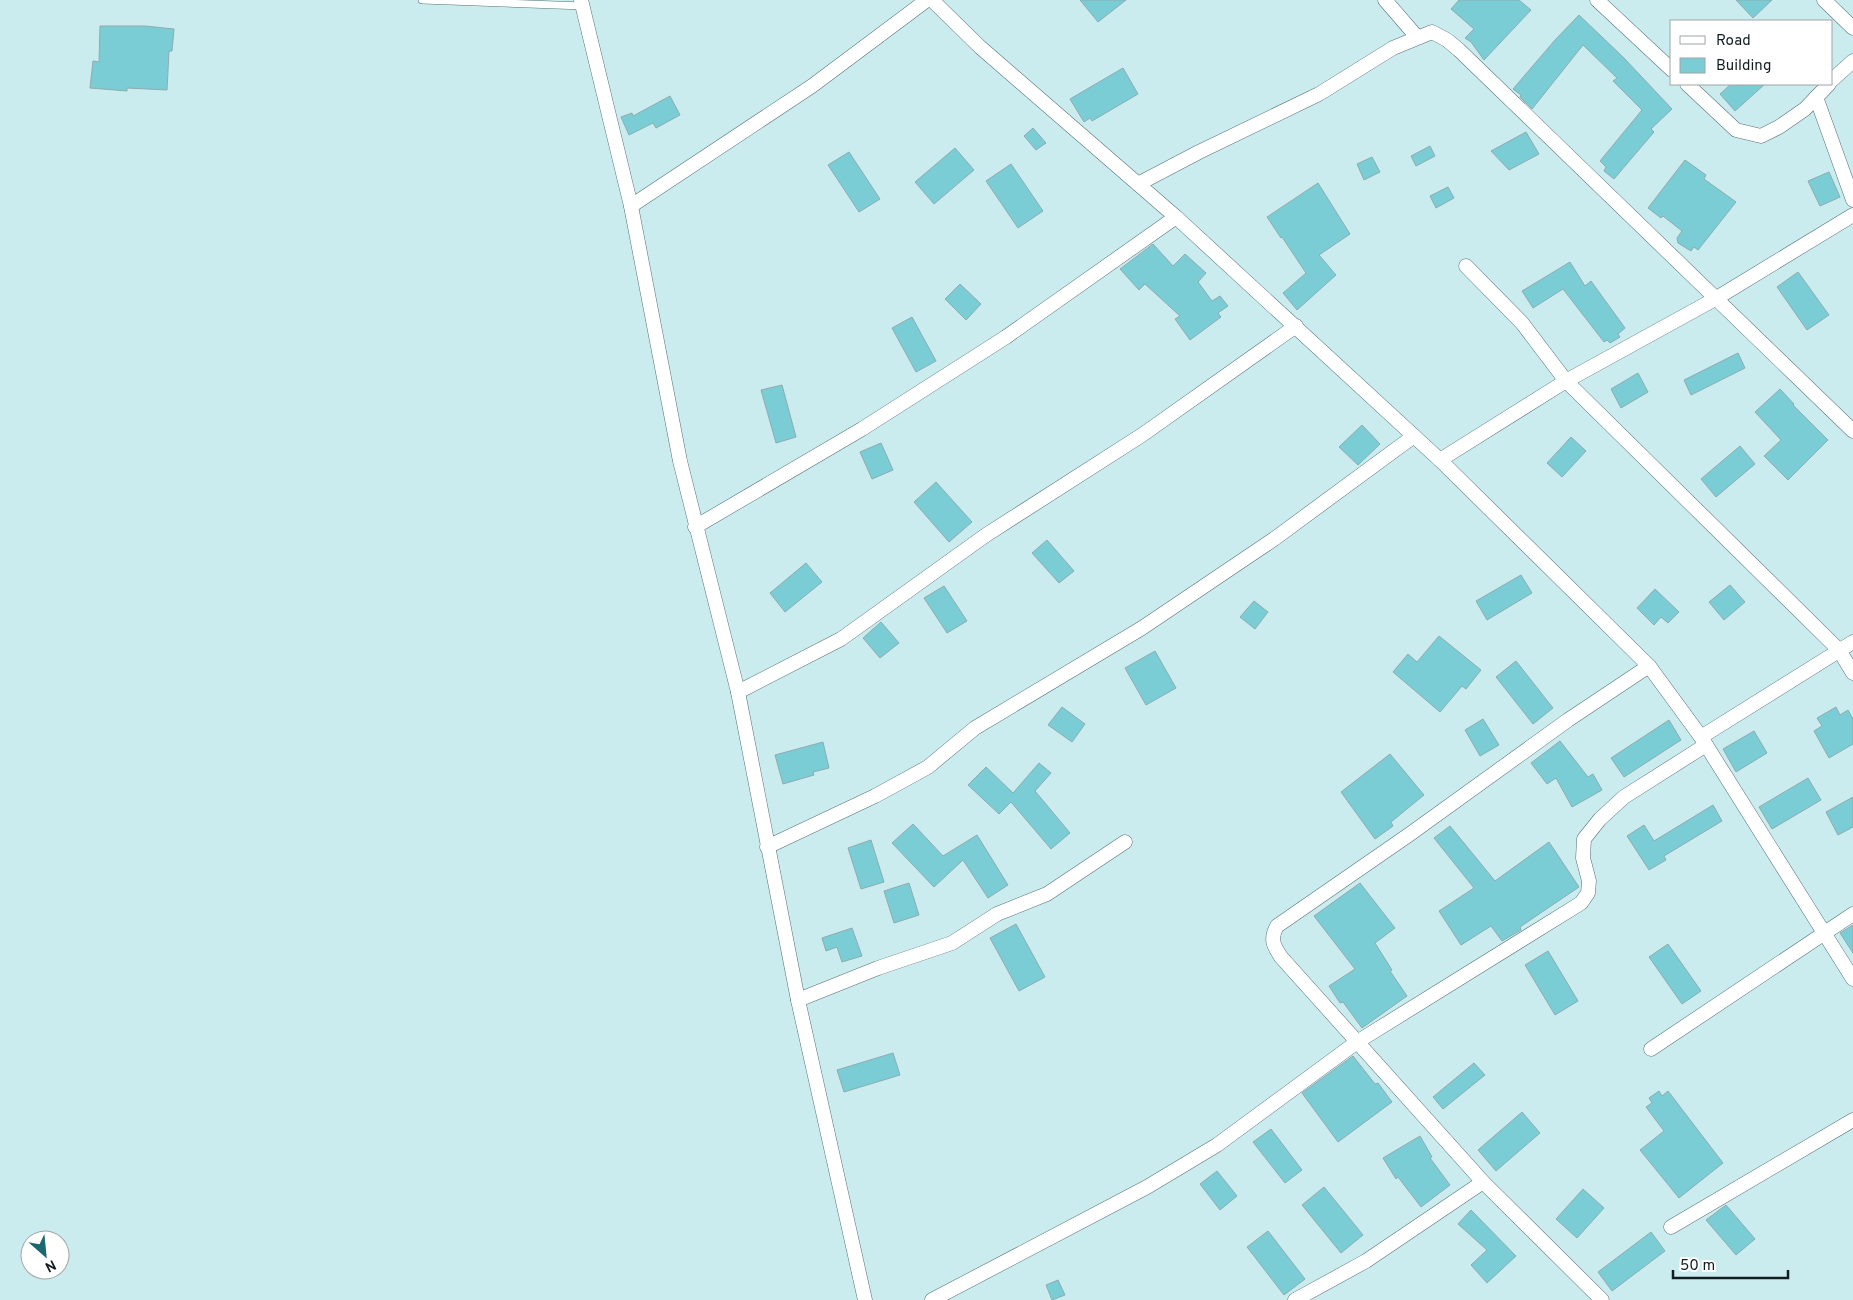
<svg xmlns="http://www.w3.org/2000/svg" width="1853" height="1300" font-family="Overpass,sans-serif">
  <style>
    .building { fill: #7bcdd5; stroke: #8dacaf }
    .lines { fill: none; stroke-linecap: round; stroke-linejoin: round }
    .lane-casing { stroke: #557275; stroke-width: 8 }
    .street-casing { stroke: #557275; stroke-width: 15 }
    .lane { stroke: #fff; stroke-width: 7 }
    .street { stroke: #fff; stroke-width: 14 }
  </style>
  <rect width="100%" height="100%" fill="#cbecef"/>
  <g class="building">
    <path d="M1080,0H1126L1098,22Z"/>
    <path d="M1459,0H1519L1531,10L1484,60L1471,42L1465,38L1474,29L1451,9Z"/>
    <path d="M1736,0H1772L1753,18Z"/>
    <path d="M1579,15L1624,58L1672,109L1651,129L1654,132L1614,179L1604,171L1606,167L1600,161L1642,110L1613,81L1617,78L1583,45L1532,109L1520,97L1521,95L1513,89L1555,40Z"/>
    <path d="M100,26H145L174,29L172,51H169L167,90L127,88V91L90,88L93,61L99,62Z"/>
    <path d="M1123,68L1138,94L1092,121L1090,118L1084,122L1070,99Z"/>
    <path d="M1731,84H1765L1735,111L1720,94Z"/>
    <path d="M670,96L680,115L656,128L653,123L629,135L621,117L632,113L633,116Z"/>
    <path d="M1033,128L1046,143L1036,150L1024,136Z"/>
    <path d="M1526,132L1539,154L1509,170L1491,151Z"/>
    <path d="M1430,146L1435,156L1416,166L1411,156Z"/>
    <path d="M955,148L974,170L934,204L915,182Z"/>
    <path d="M849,152L880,199L859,212L828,165Z"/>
    <path d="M1372,157L1380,172L1364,180L1357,164Z"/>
    <path d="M1685,160L1706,175L1704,179L1736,202L1698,250L1694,247L1691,251L1678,243L1677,238L1682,231L1663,216L1661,218L1648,208Z"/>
    <path d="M1011,164L1043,211L1018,228L986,181Z"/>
    <path d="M1829,172L1840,197L1820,206L1808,181Z"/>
    <path d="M1318,183L1350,234L1319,255L1336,275L1297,310L1283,293L1306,273L1282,237L1281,238L1267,217Z"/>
    <path d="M1448,187L1454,198L1436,208L1430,196Z"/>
    <path d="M1153,244L1173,266L1185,254L1206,273L1198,282L1212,301L1220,296L1228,306L1218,313L1221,317L1190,340L1175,319L1180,316L1145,284L1139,290L1120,269Z"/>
    <path d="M1570,262L1585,286L1591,281L1625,328L1618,334L1620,337L1610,343L1607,340L1604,342L1563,289L1533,308L1522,291Z"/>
    <path d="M1798,272L1829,315L1807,330L1777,287Z"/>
    <path d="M960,284L981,304L966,320L945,299Z"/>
    <path d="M912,317L936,361L916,372L892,328Z"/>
    <path d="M1738,353L1745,368L1691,395L1684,380Z"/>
    <path d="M1638,373L1648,392L1621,408L1611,389Z"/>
    <path d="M782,385L796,437L776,443L761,390Z"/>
    <path d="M1780,389L1794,404L1793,405L1828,440L1788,480L1764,456L1781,440L1755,412Z"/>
    <path d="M1362,425L1380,444L1358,465L1339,447Z"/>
    <path d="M1571,437L1586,451L1562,477L1547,463Z"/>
    <path d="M881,443L893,470L872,479L860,452Z"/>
    <path d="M1740,446L1755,464L1716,497L1701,479Z"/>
    <path d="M936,482L972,522L949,542L914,502Z"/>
    <path d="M1047,540L1074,571L1059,583L1032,553Z"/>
    <path d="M806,563L822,582L785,612L770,593Z"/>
    <path d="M1521,575L1532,593L1487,620L1476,601Z"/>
    <path d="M1730,585L1745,602L1724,620L1709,602Z"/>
    <path d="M944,586L967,621L947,633L924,598Z"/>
    <path d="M1655,589L1679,612L1668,623L1661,617L1654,625L1637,608Z"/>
    <path d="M1254,601L1268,612L1255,629L1240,617Z"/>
    <path d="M881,622L899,643L880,658L863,638Z"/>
    <path d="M1439,636L1481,670L1466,689L1462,686L1440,712L1393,672L1408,654L1417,662Z"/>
    <path d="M1155,651L1176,688L1146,705L1125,668Z"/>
    <path d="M1516,661L1553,708L1533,724L1496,677Z"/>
    <path d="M1062,707L1085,724L1072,742L1048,725Z"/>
    <path d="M1836,707L1840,715L1848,710L1853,719V744L1829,758L1814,731L1822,726L1817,718Z"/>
    <path d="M1483,719L1499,745L1480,756L1465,730Z"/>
    <path d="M1669,720L1681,740L1624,777L1611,758Z"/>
    <path d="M1754,731L1767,753L1736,772L1723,749Z"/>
    <path d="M1560,741L1588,777L1593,774L1602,790L1572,807L1556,778L1547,784L1531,763Z"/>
    <path d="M823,742L829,768L813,772L814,775L783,784L775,755Z"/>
    <path d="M1390,754L1424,795L1391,822L1393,826L1375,839L1341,792Z"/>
    <path d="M1039,763L1051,773L1035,791L1070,833L1051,849L1011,802L999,814L968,785L986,767L1013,793Z"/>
    <path d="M1808,778L1821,800L1772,829L1759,807Z"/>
    <path d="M1853,797V827L1838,835L1826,812Z"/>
    <path d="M1713,805L1722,821L1664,856L1666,860L1649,870L1627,836L1644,825L1654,841Z"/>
    <path d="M913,824L943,856L977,835L1008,885L988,898L963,860L934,887L892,843Z"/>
    <path d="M1450,826L1495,881L1549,842L1579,887L1520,927L1521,930L1502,941L1491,926L1461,945L1439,911L1474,888L1434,838Z"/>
    <path d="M871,840L884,882L861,889L848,848Z"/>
    <path d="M909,883L919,915L894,923L884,891Z"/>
    <path d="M1360,883L1395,928L1375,943L1392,970L1390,971L1407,996L1362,1028L1343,1002L1340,1003L1329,986L1355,969L1314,916Z"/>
    <path d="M1016,924L1045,977L1019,991L990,938Z"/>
    <path d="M1853,925V953L1840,933Z"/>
    <path d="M852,928L862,956L842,962L837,947L826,951L822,938Z"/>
    <path d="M1668,944L1701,991L1682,1004L1649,957Z"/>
    <path d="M1548,951L1578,1001L1555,1015L1525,965Z"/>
    <path d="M893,1053L900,1075L844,1092L837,1070Z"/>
    <path d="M1353,1056L1375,1084L1378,1083L1392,1102L1338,1142L1302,1093Z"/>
    <path d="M1474,1063L1485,1075L1443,1109L1433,1097Z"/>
    <path d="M1659,1091L1662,1096L1668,1091L1723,1163L1679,1198L1640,1150L1664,1131L1646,1107L1652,1103L1649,1098Z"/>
    <path d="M1522,1112L1540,1133L1496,1171L1478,1150Z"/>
    <path d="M1271,1129L1302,1170L1285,1183L1253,1142Z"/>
    <path d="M1420,1136L1432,1157L1430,1158L1450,1185L1421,1207L1398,1177L1396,1179L1383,1158Z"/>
    <path d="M1217,1171L1237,1196L1220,1210L1200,1184Z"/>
    <path d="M1324,1187L1363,1235L1341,1253L1302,1205Z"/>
    <path d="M1583,1189L1604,1208L1577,1238L1556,1219Z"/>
    <path d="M1726,1205L1755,1239L1736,1255L1706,1220Z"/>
    <path d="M1471,1210L1516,1256L1487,1283L1471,1265L1487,1250L1458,1224Z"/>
    <path d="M1268,1231L1305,1279L1284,1295L1247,1247Z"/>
    <path d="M1651,1232L1665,1251L1612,1291L1598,1272Z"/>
    <path d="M1058,1280L1065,1295L1052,1300L1046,1285Z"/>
  </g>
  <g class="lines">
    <g class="lane-casing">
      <path id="lane" d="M422,0L583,6"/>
    </g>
    <g class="street-casing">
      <g id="street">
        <path d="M581,0L631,206L680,461L738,692L798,1000L865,1300"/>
        <path d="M932,0L980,47L1176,217L1440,460L1566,381L1715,299L1853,215"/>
        <path d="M1385,0L1417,37"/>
        <path d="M1597,0L1672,70"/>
        <path d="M1824,0L1853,28"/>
        <path d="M1832,80L1853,61"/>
        <path d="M1687,84L1736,130L1761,136L1779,127L1805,109L1829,84"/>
        <path d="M1816,97L1853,200"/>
        <path d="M1138,184L1199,152L1319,94L1393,48L1432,32L1447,40L1459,50L1853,431"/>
        <path d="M631,206L812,86L927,0"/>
        <path d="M1466,266L1522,323L1566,381L1839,650L1853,673"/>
        <path d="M1440,460L1649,666L1701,737L1853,979"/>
        <path d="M695,527L862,429L1006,337L1176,217"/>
        <path d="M738,692L841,639L986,535L1142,435L1296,326"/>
        <path d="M1701,737L1853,642"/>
        <path d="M767,847L875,796L928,767L975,728L1142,628L1274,539L1414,436"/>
        <path d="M798,1000L878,968L952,943L997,914L1047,894L1125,842"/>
        <path d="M1651,1049L1853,914"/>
        <path d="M1671,1227L1853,1120"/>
        <path d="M932,1300L1147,1187L1217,1145L1357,1042L1581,903L1588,893L1589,881L1583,858L1584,839L1600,819L1624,797L1706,745"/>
        <path d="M1295,1300L1366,1261L1483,1182"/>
        <path d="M1602,1300L1483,1182L1281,957C1273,945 1270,939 1277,926L1410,834L1568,720L1649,666"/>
      </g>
    </g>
    <use href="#lane" class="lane"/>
    <use href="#street" class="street"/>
  </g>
  <rect x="1670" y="20" width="162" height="65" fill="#ffffff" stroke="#a0a5a5"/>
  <rect x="1680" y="36" width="25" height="8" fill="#ffffff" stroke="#a0a5a5"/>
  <text x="1716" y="45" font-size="15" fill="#111d1f">Road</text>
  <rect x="1680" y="58" width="25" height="15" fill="#7bcdd5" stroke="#a0a5a5"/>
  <text x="1716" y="70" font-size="15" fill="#111d1f">Building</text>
  <g transform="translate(45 1255) rotate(153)"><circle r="24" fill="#ffffff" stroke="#a0a5a5"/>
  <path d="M0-4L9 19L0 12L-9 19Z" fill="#1c686f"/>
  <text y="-8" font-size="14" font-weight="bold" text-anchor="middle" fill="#111d1f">N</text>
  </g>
  <path d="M1673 1270v8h115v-8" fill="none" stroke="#111d1f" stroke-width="2.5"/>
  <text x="1680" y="1270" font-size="15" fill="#111d1f" stroke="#ffffff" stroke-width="4" paint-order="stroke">50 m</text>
</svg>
